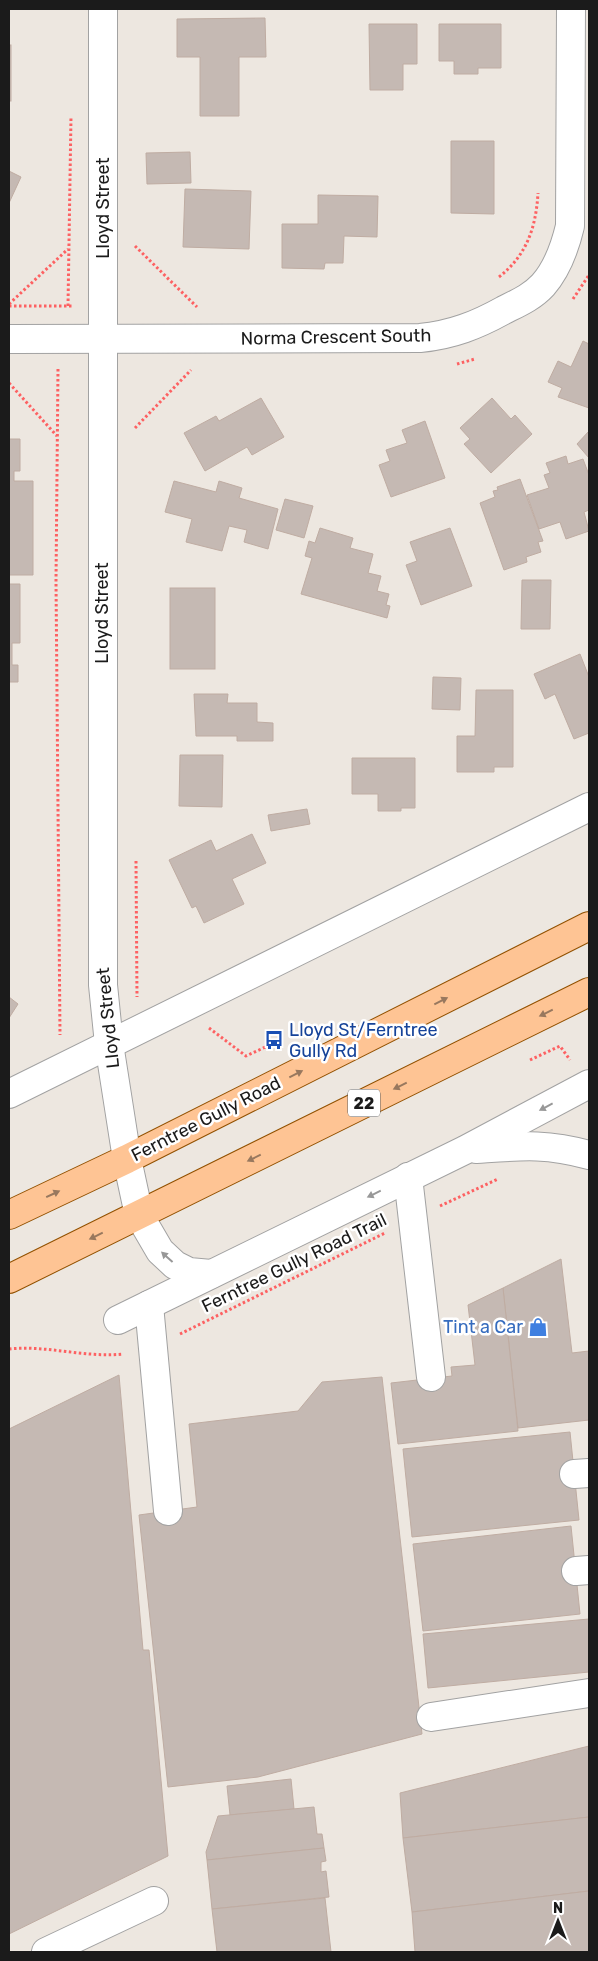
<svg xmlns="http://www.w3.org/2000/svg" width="598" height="1961" font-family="Rubik,sans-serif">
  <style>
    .building { fill: #c5b9b3; stroke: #bfaca2 }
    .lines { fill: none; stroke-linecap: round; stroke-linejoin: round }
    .minor-casing { stroke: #a2a2a2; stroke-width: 30 }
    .major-casing { stroke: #925100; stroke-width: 30 }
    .path { stroke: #fd6162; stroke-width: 3; stroke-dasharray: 2.5 2.5; stroke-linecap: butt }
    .minor { stroke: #fff; stroke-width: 28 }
    .major { stroke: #fec494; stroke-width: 28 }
    .oneway { fill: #98785e }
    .oneway2 { fill: #989898 }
    .labels { text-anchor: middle; stroke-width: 5; stroke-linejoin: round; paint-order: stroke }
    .shield { fill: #fff; stroke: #5f5f5f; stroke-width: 1 }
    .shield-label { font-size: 16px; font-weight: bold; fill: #1b1b1b }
    .street-label { font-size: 18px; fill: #1b1b1b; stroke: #fff }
    .transit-label { font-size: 18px; fill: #164399; stroke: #fff; text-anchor: start }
    .shop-label { font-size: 18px; fill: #366cbe; stroke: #fff; text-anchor: end }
  </style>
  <rect width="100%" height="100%" fill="#ede7e0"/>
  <g class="building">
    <path d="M265,18L266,57H239V116H200V57H177V19Z"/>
    <path d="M369,24H417V64H403V90H370Z"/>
    <path d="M439,24H501V68H478V74H454V61H439Z"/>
    <rect x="9" y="45" width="2" height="56"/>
    <path d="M451,141H494V214L451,213Z"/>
    <path d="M190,152L191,183L147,184L146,153Z"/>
    <path d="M9,171L21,177L9,203Z"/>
    <path d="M185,189L251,191L249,249L183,247Z"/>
    <path d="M318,195L378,196L377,237L344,236L343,263H325L324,269L282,268V224H318Z"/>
    <path d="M583,341L589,344V408L558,397L562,388L548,382L558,361L571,367Z"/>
    <path d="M261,398L284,437L252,455L247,447L205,471L184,433L216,416L219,421Z"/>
    <path d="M492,398L511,419L515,415L532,434L491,473L464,444L470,439L460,428Z"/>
    <path d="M425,421L445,478L391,497L379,465L390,461L386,450L407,443L402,430Z"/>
    <path d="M589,431V458L577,444Z"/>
    <path d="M9,439H20V471H14V481H33V575H9Z"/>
    <path d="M566,456L568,464L583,459L589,475V510L584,512L589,531L566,539L560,522L539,529L527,495L549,488L544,475L550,473L546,463Z"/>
    <path d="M520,479L543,541L538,542L541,552L526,557L527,562L504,570L480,503L495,497L493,491L498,490L497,487Z"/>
    <path d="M174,481L216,492L219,481L242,488L239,498L278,509L268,549L244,542L247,530L229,526L222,551L186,542L192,519L165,512Z"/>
    <path d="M285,499L313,506L304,538L276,530Z"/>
    <path d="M320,528L353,538L350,548L373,554L368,573L381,576L377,591L389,594L386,605L390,606L387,618L301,594L312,558L305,556L309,541L315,543Z"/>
    <path d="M450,528L472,586L421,605L406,565L417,561L410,542Z"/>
    <path d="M522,580H551L550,629H521Z"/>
    <path d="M9,584H20V643H12V665H18V682H9Z"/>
    <rect x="170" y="588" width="45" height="81"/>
    <path d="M580,654L589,677V733L574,739L555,694L545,699L534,674Z"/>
    <path d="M433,677L461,678L460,710L432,709Z"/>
    <path d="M476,690H513V767H494V772H457V736H475Z"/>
    <path d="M194,694H228L227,703H257V722L273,723V741H237V736H196Z"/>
    <path d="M180,755H223L222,807L179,806Z"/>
    <path d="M352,758H415V808H401V811H378V794H352Z"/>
    <path d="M307,809L310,824L271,831L268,815Z"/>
    <path d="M252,834L266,863L232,879L244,904L204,923L196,906L192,908L169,860L211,840L216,851Z"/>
    <path d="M9,997L18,1004L9,1018Z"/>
    <path d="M561,1259L572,1353L589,1351V1420L518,1428L503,1288Z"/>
    <path d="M503,1288L518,1431L398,1444L391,1383L452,1376L451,1367L475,1365L468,1305Z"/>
    <path d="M119,1375L143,1650H149L168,1856L9,1934V1429Z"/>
    <path d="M382,1377L422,1734L258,1777L168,1787L139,1515L197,1507L189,1424L298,1411L322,1382Z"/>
    <path d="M570,1432L579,1520L412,1537L403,1449Z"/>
    <path d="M571,1526L580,1614L423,1631L413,1544Z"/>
    <path d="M589,1619V1672L428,1688L423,1634Z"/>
    <path d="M589,1746V1817L403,1838L400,1793Z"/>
    <path d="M291,1779L294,1809L230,1815L227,1786Z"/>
    <path d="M314,1807L317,1834H322L324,1848L207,1860L206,1852L218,1816Z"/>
    <path d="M589,1817V1891L412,1912L403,1838Z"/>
    <path d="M324,1848L326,1861L321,1862V1872L326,1871L329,1897L212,1909L207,1860Z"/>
    <path d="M589,1891V1952H415L412,1912Z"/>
    <path d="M325,1898L331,1952H217L212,1909Z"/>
  </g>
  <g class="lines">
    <g class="minor-casing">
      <g id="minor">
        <path d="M103,9V985L109,1044L127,1159L139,1215L160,1251L175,1265L189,1272L211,1274"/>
        <path d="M9,339L420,338C452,335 477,325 504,310C518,303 532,297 543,285C558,268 565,247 570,226L571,9"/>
        <path d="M9,1094L589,807"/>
        <path d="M476,1149C521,1146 545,1143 589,1155"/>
        <path d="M408,1177L431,1377"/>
        <path d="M149,1305L168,1511"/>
        <path d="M118,1320L465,1150L589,1084"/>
        <path d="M574,1474L589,1473"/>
        <path d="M576,1571L589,1570"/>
        <path d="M431,1717L589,1693"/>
        <path d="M46,1952L154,1901"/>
      </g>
    </g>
    <g class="major-casing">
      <g id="major">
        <path d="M9,1215L127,1159L589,926"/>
        <path d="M9,1279L589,992"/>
      </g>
    </g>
    <g class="path">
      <path d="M135,246L197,307"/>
      <path d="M499,277C527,255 536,227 538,193"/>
      <path d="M573,299L589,275"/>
      <path d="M9,304L68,249"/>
      <path d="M9,306H74"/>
      <path d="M68,306L71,116"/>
      <path d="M457,364L475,359"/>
      <path d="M58,369L56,581L60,1035"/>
      <path d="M9,383L57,436"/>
      <path d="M135,428L191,370"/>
      <path d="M136,861L137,997"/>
      <path d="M209,1028L246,1056L272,1044"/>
      <path d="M530,1060L560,1046L570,1060"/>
      <path d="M440,1206L498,1179"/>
      <path d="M180,1334L385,1233"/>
      <path d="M9,1349C47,1345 85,1358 123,1354"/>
    </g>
    <use href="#minor" class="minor"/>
    <use href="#major" class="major"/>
  </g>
  <defs><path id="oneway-solid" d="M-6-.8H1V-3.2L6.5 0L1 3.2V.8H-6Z" transform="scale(1.25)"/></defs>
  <g class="oneway">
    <use href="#oneway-solid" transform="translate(441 1001) rotate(-27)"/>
    <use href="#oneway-solid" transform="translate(546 1013) rotate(154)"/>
    <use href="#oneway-solid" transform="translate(296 1074) rotate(-27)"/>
    <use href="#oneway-solid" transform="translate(400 1086) rotate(154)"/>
    <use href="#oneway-solid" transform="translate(254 1158) rotate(154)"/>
    <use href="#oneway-solid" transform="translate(53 1194) rotate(-25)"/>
    <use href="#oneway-solid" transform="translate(96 1236) rotate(154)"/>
  </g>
  <g class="oneway2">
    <use href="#oneway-solid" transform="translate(546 1107) rotate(152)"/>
    <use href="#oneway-solid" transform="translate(374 1194) rotate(154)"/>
    <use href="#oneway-solid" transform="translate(167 1257) rotate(-138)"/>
  </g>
  <defs>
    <g id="bus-bare" transform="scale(1.5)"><path d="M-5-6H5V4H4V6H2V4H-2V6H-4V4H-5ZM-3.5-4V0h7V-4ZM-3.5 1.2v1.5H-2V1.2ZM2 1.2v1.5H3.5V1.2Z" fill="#1a4fb4" stroke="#fff" stroke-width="2.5" paint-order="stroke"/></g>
    <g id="shop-bare" transform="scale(1.5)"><path d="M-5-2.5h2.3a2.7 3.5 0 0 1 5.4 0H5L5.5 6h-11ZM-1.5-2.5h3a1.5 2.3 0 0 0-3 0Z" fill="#3f7fe0" stroke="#fff" stroke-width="2.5" paint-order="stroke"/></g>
  </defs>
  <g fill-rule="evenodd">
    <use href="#bus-bare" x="274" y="1040"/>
    <use href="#shop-bare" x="538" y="1327"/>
  </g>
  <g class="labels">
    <rect class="shield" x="348" y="1089.5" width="32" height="27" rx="4"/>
    <g class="shield-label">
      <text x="364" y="1109">22</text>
    </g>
    <g class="street-label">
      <text transform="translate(103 208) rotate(-90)" y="6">Lloyd Street</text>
      <text transform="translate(336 337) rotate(-1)" y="6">Norma Crescent South</text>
      <text transform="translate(102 613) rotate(-90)" y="6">Lloyd Street</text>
      <text transform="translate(108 1018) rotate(-96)" y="6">Lloyd Street</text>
      <text transform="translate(206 1119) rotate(-27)" y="6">Ferntree Gully Road</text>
      <text transform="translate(294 1263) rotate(-26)" y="6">Ferntree Gully Road Trail</text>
    </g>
    <g class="transit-label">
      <text x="289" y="1036">Lloyd St/Ferntree<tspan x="289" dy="21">Gully Rd</tspan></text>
    </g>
    <g class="shop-label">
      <text x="523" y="1333">Tint a Car</text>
    </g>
  </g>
  <rect width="598" height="1961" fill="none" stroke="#1b1b1b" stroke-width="20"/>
  <g transform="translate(558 1921)" stroke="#ffffff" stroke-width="4" paint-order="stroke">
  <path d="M0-4L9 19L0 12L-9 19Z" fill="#1b1b1b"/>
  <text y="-8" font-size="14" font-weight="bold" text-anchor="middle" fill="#1b1b1b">N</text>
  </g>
</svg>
